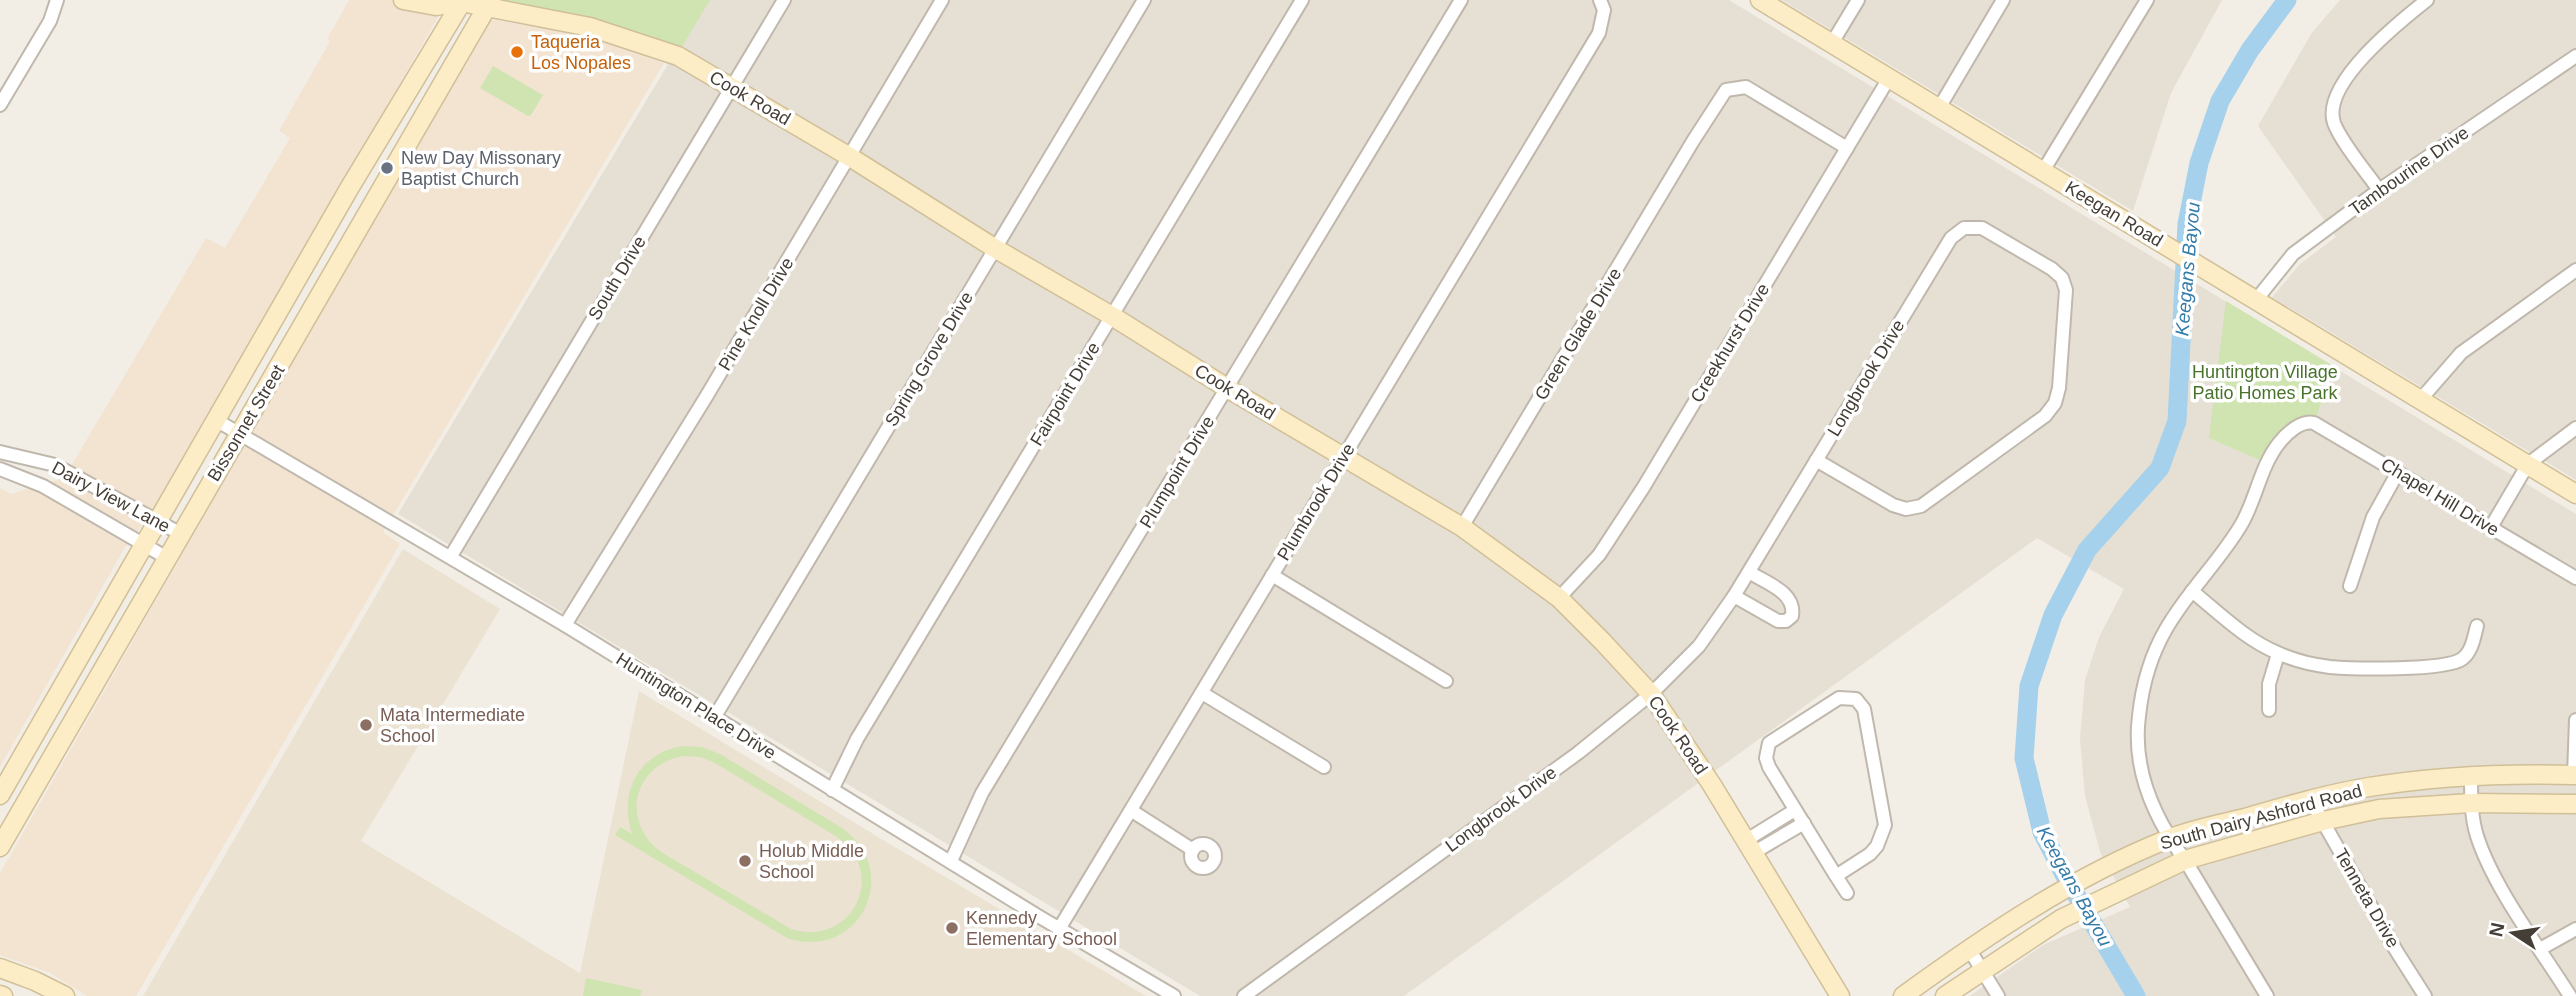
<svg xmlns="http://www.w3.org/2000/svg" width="2576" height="996" font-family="Arial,sans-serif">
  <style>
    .residential { fill: #e6e0d4 }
    .commercial { fill: #f3e4d2 }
    .education { fill: #ebe2d1 }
    .green { fill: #cfe4b1; fill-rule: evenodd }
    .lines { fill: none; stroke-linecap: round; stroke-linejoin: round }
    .river { stroke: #a5d1ec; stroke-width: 19 }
    .street-casing { stroke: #c0b8ac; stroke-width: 16 }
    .secondary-casing { stroke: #d0bf98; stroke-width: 21 }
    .street { stroke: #fff; stroke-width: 12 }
    .secondary { stroke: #fcedc7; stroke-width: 18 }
    .food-dot { fill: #e8710a; stroke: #fff; stroke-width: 2.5 }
    .worship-dot { fill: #6b7280; stroke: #fff; stroke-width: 2.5 }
    .education-dot { fill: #8d6e63; stroke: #fff; stroke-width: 2.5 }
    .labels { text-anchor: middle; stroke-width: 7; stroke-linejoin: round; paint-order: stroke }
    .food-label { font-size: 18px; fill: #c56008; stroke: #fff; text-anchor: start }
    .street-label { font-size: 18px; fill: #453e36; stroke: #fff }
    .worship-label { font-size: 18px; fill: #5b616d; stroke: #fff; text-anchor: start }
    .park-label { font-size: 18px; fill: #49732c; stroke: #fff }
    .education-label { font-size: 18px; fill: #785e54; stroke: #fff; text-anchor: start }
    .water-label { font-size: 19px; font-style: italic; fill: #357cab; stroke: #fff }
  </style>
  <rect width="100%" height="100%" fill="#f2eee6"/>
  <g class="residential">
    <path d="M497,0H1729L2576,514V996H1970L2043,945L2130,907L2100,852L2085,796L2080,739L2085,680L2099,637L2124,589L2037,538L1404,996H1200L398,514L676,51Z"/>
    <path d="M1782,0H2222L2171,93L2133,211Z"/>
    <path d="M2340,0H2576V480L2272,297L2300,264L2336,237L2258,126L2311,34Z"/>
  </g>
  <g class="commercial">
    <path d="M349,0H448L160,502L124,549L0,767V488L11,494L64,478L206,238L225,248L290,138L279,131L330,41L327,39Z"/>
    <path d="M488,19L550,29L624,48L664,63L383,532L400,544L136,996H87L50,973L0,955V873Z"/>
  </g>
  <path class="education" d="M403,549L500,609L361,841L580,973L639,691L883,840L1146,996H143Z"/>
  <g class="green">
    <path d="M497,0H710L680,50Z"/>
    <path d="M493,66L543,95L531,115L528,116L480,88Z"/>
    <path d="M2226,301L2335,367L2316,417C2291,412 2272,442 2262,461L2209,438Z"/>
    <path d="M683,746L702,747L720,754L842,828C904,872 859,962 787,938L615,835L620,827L632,834C618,792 639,753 683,746ZM684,756L700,757L715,763L837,837C889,873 852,948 791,929L661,852C620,822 633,764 684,756Z"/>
    <path d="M586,978L642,990L640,996H583Z"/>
  </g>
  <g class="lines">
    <path class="river" d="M2136,996L2065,876L2042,832L2024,758L2029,686L2053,615L2087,550L2160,468L2177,421L2187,224L2199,163L2220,101L2250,50L2287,0"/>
    <g class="street-casing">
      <g id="street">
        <path d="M1832,43L1858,0"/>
        <path d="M0,105L50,21L57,0"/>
        <path d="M1939,108L2003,0"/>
        <path d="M2043,171L2147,0"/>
        <path d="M2379,190C2367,173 2341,142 2334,123C2321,84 2399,22 2427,0"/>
        <path d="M2256,300L2293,254L2379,190L2576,56"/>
        <path d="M2421,399L2461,353L2576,270"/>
        <path d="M216,420L565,625L1038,916L1174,996"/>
        <path d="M0,452L55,465L181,534"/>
        <path d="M0,469L43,486L167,558"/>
        <path d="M1462,527L1693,141L1726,90L1746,87L1847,148"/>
        <path d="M2491,527L2528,464L2576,428"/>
        <path d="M451,556L784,0"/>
        <path d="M1272,575L1446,681"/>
        <path d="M2350,586L2373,517L2398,472"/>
        <path d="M2192,591C2219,613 2246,640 2278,653C2293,660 2314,665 2330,667C2353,669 2445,671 2462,659C2472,652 2474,637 2477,626"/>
        <path d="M1734,596L1778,621H1786L1792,616C1796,592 1766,583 1749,572"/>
        <path d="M1559,598L1599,555L1643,488L1889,78"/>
        <path d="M565,625L706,397L942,0"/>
        <path d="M1202,693L1324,767"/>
        <path d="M2269,710V684L2278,654"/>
        <path d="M714,718L1144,0"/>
        <path d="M2574,775L2576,720"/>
        <path d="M2471,777C2471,796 2471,817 2477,836C2494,889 2540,948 2570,996"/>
        <path d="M832,790L857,739L1302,0"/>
        <path d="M2310,799L2397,952L2425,996"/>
        <path d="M1132,811L1193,850"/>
        <path d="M1745,841L1795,810"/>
        <circle cx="1203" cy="856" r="12"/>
        <path d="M1753,853L1804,823"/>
        <path d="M951,861L982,793L1461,0"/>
        <path d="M1836,876L1870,854L1877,846L1885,825L1864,709L1856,699L1839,698L1769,743L1766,758L1769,767L1836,876L1847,893"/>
        <path d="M1059,929L1599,33L1604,10L1600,0"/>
        <path d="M1969,949L1998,996"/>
        <path d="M2540,949L2576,929"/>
        <path d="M1244,996L1578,753L1651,694L1699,646L1734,596L1951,238L1964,228H1982L2052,269L2062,278L2066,290L2059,388L2055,403L2045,416L1921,506L1906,509L1893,505L1816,460"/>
        <path d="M2267,996L2185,860C2154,818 2132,769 2139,716C2142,687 2151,655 2166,629C2187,592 2219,562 2241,525C2256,500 2260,467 2279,443C2287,433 2301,420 2314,423L2576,578"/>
      </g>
    </g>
    <g class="secondary-casing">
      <g id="secondary">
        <path d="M403,0L436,6L461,2L564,22L590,27L678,56L850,157L996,249L1112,316L1227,388L1462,527L1559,598L1603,642L1651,694L1712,785L1840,996"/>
        <path d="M1760,0L2576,494"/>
        <path d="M0,795L350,187L463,0"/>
        <path d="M0,847L491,0"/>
        <path d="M0,968L35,981L65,996"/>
        <path d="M0,995L3,996"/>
        <path d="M1903,996C1986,936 2072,877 2168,839C2193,829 2220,824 2245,818C2286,806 2327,794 2369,787C2436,776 2508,773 2576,775"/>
        <path d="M1945,996L2061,919L2185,860L2323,821L2379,809L2471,803L2576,804"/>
      </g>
    </g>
    <use href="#street" class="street"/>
    <use href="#secondary" class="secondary"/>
  </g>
  <circle class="food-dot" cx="517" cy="52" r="7"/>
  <circle class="worship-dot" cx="387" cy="168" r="7"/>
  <g class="education-dot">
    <circle cx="366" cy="725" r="7"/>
    <circle cx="745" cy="861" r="7"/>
    <circle cx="952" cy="928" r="7"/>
  </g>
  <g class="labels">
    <g class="food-label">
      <text x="531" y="48">Taqueria<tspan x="531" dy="21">Los Nopales</tspan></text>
    </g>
    <g class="street-label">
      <text transform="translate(750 98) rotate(30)" y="6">Cook Road</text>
      <text transform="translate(2409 171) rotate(-35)" y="6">Tambourine Drive</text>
      <text transform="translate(2114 214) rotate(31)" y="6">Keegan Road</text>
      <text transform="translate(617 278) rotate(-59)" y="6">South Drive</text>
      <text transform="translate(756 314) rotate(-59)" y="6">Pine Knoll Drive</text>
      <text transform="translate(1578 334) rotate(-59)" y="6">Green Glade Drive</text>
      <text transform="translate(1730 343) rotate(-59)" y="6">Creekhurst Drive</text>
      <text transform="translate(929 359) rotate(-59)" y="6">Spring Grove Drive</text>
      <text transform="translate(1866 378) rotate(-59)" y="6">Longbrook Drive</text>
      <text transform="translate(1235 392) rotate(31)" y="6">Cook Road</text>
      <text transform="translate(1065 394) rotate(-59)" y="6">Fairpoint Drive</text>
      <text transform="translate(246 423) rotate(-59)" y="6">Bissonnet Street</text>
      <text transform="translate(1177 472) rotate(-59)" y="6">Plumpoint Drive</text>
      <text transform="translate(111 497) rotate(28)" y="6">Dairy View Lane</text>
      <text transform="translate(2440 497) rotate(31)" y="6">Chapel Hill Drive</text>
      <text transform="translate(1316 502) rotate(-59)" y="6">Plumbrook Drive</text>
      <text transform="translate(696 706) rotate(32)" y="6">Huntington Place Drive</text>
      <text transform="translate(1678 735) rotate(56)" y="6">Cook Road</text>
      <text transform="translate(1501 809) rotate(-36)" y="6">Longbrook Drive</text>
      <text transform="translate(2261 817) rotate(-15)" y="6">South Dairy Ashford Road</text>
      <text transform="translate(2367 898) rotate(60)" y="6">Tenneta Drive</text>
    </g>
    <g class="worship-label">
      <text x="401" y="164">New Day Missonary<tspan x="401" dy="21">Baptist Church</tspan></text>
    </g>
    <g class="park-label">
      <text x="2265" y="378">Huntington Village<tspan x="2265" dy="21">Patio Homes Park</tspan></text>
    </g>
    <g class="education-label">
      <text x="380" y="721">Mata Intermediate<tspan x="380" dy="21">School</tspan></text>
      <text x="759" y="857">Holub Middle<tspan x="759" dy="21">School</tspan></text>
      <text x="966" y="924">Kennedy<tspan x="966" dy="21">Elementary School</tspan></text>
    </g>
    <g class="water-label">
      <text transform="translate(2187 269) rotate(-85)" y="7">Keegans Bayou</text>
      <text transform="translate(2075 886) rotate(61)" y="7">Keegans Bayou</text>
    </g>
  </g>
  <g transform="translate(2513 933) rotate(282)" stroke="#ffffff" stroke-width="5" paint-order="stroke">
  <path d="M0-5L12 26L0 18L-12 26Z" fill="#453e36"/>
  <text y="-10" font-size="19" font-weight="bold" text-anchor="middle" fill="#453e36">N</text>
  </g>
</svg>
